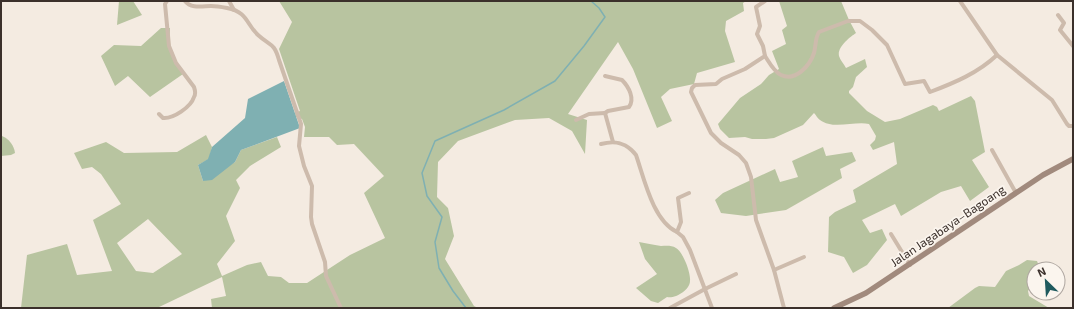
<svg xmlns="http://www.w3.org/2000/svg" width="1074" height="309" font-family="'Exo 2',sans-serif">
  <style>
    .green { fill: #b8c4a0; fill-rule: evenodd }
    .water { fill: #7fb0b2 }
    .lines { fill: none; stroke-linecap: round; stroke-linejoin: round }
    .stream { stroke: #7fb0b2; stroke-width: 1.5 }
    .street { stroke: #cdbbac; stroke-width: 4 }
    .secondary { stroke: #a18a7d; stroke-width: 5.5 }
    .labels { text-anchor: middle; stroke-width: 3.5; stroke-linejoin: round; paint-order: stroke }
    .street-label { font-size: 12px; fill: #3b302b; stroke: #fbf5ee }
  </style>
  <rect width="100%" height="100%" fill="#f4ebe1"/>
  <g class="green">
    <path d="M119,1H133L142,15L117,25Z"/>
    <path d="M279,1H746L743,3L744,11L726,21L725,31L735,62L697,73L694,84L670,89L661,97L672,121L657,128L633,69L618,42L568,114L587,120L585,154L572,131L549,118L515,120L458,141L438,162L437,197L448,208L454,236L445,259L474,306L478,308H212L211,299L226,296L222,277L157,308H21L27,255L67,244L77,275L112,271L93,220L121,204L101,174L92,167L82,169L74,153L106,142L124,153L177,152L206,135L212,147L209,159L198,165L203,181L235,162L241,150L277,137L281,147L250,166L236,180L240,188L226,216L235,241L217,264L222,276L247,265L261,262L268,276L281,277L289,283H307L350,255L385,238L364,193L384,176L354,144L337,145L329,137H304L305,127L302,119L296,117L295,113L300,111L279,49L292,22ZM148,219L182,254L153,273L136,271L117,243Z"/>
    <path d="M779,1H841L849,20L856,33C850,37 837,47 839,56C840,60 844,64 846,68L865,59L867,67L856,77L853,87L849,91V93L867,111L885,122L900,119L933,105L937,107L939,111L971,96L975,101L985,152L972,160L989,187L970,201L961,186L941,192L901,216L895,204L862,220L870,233L882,229L887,240L867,265L853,273L844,257L828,252L829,217L835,212L856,202L853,190L897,164L894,142L873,150L870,145L875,140L876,136L869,124C854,121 833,130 820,120C818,119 816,115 814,113L803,125L774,138L766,139H752L745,137L729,138L720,129L718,124L740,98L761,84L769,75L779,69L772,51L786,44L782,30L787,26Z"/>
    <path d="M161,28H170L169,50L183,74L150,97L128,76L115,86L101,56L114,45L141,46Z"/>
    <path d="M2,136C9,139 14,145 15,153L11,155L1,156V137Z"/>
    <path d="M823,147L826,156L852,152L856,161L840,169L842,178L786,210L746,216L721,213L715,200L723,193L775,169L780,182L798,177L792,161Z"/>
    <path d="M639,242C646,243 653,245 661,246C666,246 671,245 676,248C683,252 691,273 690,281C690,290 675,299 667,297L658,303L651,301L636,288L657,274L645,259Z"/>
    <path d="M1027,260L1037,261L1040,269H1034V282L1028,291L1029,296L1049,308H948L975,288L979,286L995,287L1006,271L1019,265Z"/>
  </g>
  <path class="water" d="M284,81L300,128L241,150L235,162L212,180L203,181L198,165L208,159L212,147L245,118L248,99Z"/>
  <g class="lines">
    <path class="stream" d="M466,308L453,291L439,268L435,242L442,217L427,196L422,173L435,141L504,110L555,81L584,46L605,17L599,8L591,1"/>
    <g class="street">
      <path d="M185,1C191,9 203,6 211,6C216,6 222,7 227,8C248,12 246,24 258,35C270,46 274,42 279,60L301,124L299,146L304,166L312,186L311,217L312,224L325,262L326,276L341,308"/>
      <path d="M229,1L234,10"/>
      <path d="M765,1L756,7L760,26L757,34L763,46L765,56L745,69L722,79L716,84L695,85L692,88L691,92L711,133L721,143L739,155L746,163L751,177L756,220L774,270L784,308"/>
      <path d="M960,1L997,55L1052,100L1067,124L1069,126H1073"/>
      <path d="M1058,15L1064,23L1060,30L1073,46"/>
      <path d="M765,56C769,62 774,72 781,75C796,82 810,65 814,53C816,46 815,38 819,32L848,21H860L872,30L887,45L905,84L924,81L930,92C954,83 978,73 997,55"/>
      <path d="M605,76L622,80C629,87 635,99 629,107L608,111L605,113L613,142"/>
      <path d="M159,114L163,118C173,119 191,107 194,97C196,94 195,90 194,87L176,63L169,46L165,4L167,1"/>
      <path d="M576,120L589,114L605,113"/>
      <path d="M601,144C616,140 627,143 636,155C644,178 653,221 677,232"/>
      <path d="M992,150L1016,193"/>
      <path d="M689,193L678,198L681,222L677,232L683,237L690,250L712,308"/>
      <path d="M891,234L910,265"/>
      <path d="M774,270L804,257"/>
      <path d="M670,308L705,289L736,274"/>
    </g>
    <path class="secondary" d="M834,308L866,293L1043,175L1073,159"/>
  </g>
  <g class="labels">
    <g class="street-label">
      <text transform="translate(948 226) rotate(-34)" y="4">Jalan Jagabaya–Bagoang</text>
    </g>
  </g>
  <rect width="1074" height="309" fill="none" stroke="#3b302b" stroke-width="4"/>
  <g transform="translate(1046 281) rotate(335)"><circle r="19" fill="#fbf5ee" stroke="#aea6a0"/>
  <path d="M0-3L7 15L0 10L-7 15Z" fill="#1f5a5e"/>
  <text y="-6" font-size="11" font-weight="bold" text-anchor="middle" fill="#3b302b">N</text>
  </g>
</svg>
